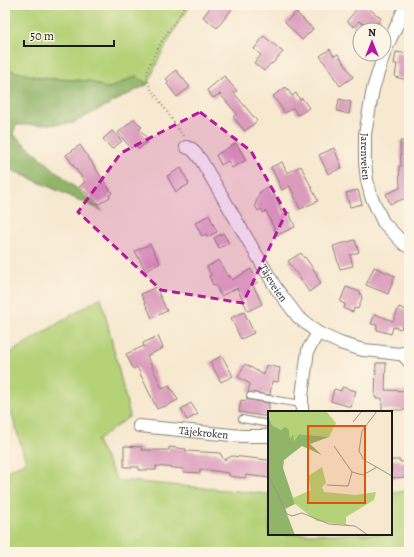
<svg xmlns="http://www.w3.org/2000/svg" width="414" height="557" font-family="Alegreya,serif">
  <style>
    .green { fill: #b5d278; stroke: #68774a }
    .forest { fill: #90b468; stroke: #566842 }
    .building { fill: #db9cbc }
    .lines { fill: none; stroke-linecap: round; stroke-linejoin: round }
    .lane-casing { stroke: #8a8276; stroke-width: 8 }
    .street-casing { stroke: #8a8276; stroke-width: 14 }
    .path { stroke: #8a8276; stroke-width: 2; stroke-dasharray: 1 3; stroke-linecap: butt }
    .lane { stroke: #fff; stroke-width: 6 }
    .street { stroke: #fff; stroke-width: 12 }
    .marked { fill: #b5179e; fill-opacity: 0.2; stroke: #b5179e; stroke-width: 3; stroke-dasharray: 8 5; stroke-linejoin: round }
    .labels { text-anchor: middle; stroke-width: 3; stroke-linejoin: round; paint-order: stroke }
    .street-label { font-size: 11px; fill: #1c1c1c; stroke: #fcf5e5 }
    .inset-road { fill: none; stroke: #9f9688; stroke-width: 1 }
    .view { fill: #de560d; fill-opacity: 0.15; stroke: #de560d; stroke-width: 2 }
    .inset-edge { fill: none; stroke: #1c1c1c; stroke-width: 2 }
  </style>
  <rect width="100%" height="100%" fill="#fcf5e5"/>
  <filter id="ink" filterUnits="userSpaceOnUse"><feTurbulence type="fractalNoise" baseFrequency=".025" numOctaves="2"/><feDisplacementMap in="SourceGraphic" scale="8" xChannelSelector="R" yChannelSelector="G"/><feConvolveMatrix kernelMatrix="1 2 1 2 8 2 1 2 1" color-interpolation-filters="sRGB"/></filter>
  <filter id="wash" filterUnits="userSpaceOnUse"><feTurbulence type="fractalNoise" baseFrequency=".012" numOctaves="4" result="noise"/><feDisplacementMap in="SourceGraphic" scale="16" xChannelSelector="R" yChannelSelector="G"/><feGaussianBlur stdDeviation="0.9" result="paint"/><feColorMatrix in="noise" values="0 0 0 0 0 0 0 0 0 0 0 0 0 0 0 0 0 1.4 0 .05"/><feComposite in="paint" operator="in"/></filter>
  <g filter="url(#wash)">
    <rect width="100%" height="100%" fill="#f7e8d0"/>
    <g class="green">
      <path d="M5,5H191L179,22L159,58L148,84L144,81H124L121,83L110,88H105L90,81L41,78L5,69Z"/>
      <path d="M101,297L130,416L97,441L117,480L269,494V534H391V494L409,490V552H5V472L26,462L5,391V356Z"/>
    </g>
    <path class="forest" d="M5,69L41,78L90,81L105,88H110L136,76L148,84L73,123L38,125H16L13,134L103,211L5,167Z"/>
    <g id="blocks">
      <g class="building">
        <path d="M212,5H227L232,9L217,28L203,17Z"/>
        <path d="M360,5H364L381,18L373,30H371L359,21L354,27L347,21Z"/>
        <path d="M296,12L313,29L302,40L285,22Z"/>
        <path d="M264,36L283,52L272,64L271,63L264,71L254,63L261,55L254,49Z"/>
        <path d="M330,49L334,56L338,54L353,77L340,86L320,56Z"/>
        <path d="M396,52L409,54V69L407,80L395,77L397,64H394Z"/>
        <path d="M176,70L190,87L177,97L167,84L169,82L166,79Z"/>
        <path d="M224,76L237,91L234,93L257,121L245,131L233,117L237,114L220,94L213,98L207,90Z"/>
        <path d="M286,87L292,96L296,93L300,100L302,98L309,108L298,115L293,108L285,113L273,96Z"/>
        <path d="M339,99L351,102L349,114L337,111Z"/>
        <path d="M134,119L142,127L139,129L149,140L139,149L135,145L131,148L118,133Z"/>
        <path d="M112,131L122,141L112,149L103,139Z"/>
        <path d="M400,141H409V197L390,204L386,194L400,188L399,166H401Z"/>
        <path d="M236,143L246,160L232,168L228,161L221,165L216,155Z"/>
        <path d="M80,145L112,193L109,195L110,197L99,204L79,187L85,182L66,155Z"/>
        <path d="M334,148L342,168L328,174L319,155Z"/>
        <path d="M282,162L287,173L301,166L318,201L300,209L290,186L282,190L271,167Z"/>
        <path d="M181,168L189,184L176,192L167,176Z"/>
        <path d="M270,186L283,215L289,212L295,227L277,235L266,211L263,213L262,209L258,211L255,205L260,192Z"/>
        <path d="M358,190L362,204L350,207L346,193Z"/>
        <path d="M209,215L217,232L207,237L206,234L202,236L195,223Z"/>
        <path d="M223,233L229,243L219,248L214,238Z"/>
        <path d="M355,240L359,252L350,255L353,266L340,269L333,246Z"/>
        <path d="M150,244L160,263L146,271L135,251Z"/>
        <path d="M301,253L304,258L305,257L312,267L318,276H316L321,283L309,292L288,261Z"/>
        <path d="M219,260L228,277L230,276L232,280L251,269L258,282L253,285L262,304L248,311L237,288L221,296L215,284L213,285L209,276L211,275L207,267Z"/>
        <path d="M374,267L395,276L388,294L366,285Z"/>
        <path d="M156,287L167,311L152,318L141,294Z"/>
        <path d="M346,287L360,292L362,298L358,309L354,308L353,312L344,309L345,304L340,302Z"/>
        <path d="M399,307L409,311V329L402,326L401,329L393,327L391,334L377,330V325L371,324L375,314L393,321Z"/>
        <path d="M244,312L254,333L241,339L231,318Z"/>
        <path d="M158,336L163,348L147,356L162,388L169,385L171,390L172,389L178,400L164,407V406L157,409L137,367L133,369L126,354L144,346L143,343Z"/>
        <path d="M222,356L233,376L221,382L210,362Z"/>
        <path d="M376,363H386L385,390L409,391V410H382V398H375Z"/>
        <path d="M245,364L264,375L266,365L280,368L278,382L272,381L270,395L248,392L250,384L238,377Z"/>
        <path d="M342,387L356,391L351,407L331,401L334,389L341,391Z"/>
        <path d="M247,399L249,400L269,403V417L239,412L241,400L246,401Z"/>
        <path d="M191,403L198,414L187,420L181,409Z"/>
        <path d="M124,446L142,447L141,450H169V447L186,449V451L220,453L224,460L232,456L269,460V478L246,475L245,478L229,476V473L200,469V473L183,472V469L156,466V470H139V467H124Z"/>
        <path d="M391,460H400V462L409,461V477L391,478Z"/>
      </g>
    </g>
  </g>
  <g filter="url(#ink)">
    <use href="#blocks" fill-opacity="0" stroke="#8a8276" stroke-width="1"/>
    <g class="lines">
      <g class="lane-casing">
        <g id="lane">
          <path d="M398,354L409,366"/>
          <path d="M250,396L302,404"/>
          <path d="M242,419L269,424"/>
        </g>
      </g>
      <g class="street-casing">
        <g id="street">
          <path d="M384,53L406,5"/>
          <path id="s1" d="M384,54L373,89L365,134V162L367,180L371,196L383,222L404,244L409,247"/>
          <path id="s2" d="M186,147L192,149L201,160L276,288L298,317L318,333L340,343L363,350L375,351L398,354L409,352"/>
          <path d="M302,412V396L308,350L318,333"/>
          <path id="s3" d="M139,426L242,436H269"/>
        </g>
      </g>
      <path class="path" d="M183,136C175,124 167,112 159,100C154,93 148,86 147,78C144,64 177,18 186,5"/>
      <use href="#lane" class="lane"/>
      <use href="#street" class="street"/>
    </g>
  </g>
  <path class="marked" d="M200,112L251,151L286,213L243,303L161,290L78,212L121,153Z"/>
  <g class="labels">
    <g class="street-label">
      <text dy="4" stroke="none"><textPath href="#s1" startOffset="105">Jarenveien</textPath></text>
      <text dy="4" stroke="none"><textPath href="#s2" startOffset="163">Tåjeveien</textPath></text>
      <text dy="4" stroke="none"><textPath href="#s3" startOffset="65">Tåjekroken</textPath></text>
    </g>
  </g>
  <g transform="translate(268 411)">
    <rect width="124" height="124" fill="#f7e8d0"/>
    <path d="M0,0H58L68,12L61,26L31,23L26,30L24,24L22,28L21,19L17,17L13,19L4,14ZM54,56L58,72L54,76L56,81L88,84L108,81L106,89L78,106V113L84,115L49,110L27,93L25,87L43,79L40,65Z" fill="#b5d278"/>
    <path d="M0,2L4,14L13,19L17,16L21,19L22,28L25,23L26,30L31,23L61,26L42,33L54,44L34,35L16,49L15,57L27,93L17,98L27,124H0Z" fill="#90b468"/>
    <path class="inset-road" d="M109,0L94,20L91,40L96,49L124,65M85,11L94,0M66,35L84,61L95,64L109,56M0,63L19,103L24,105L34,102L61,113L87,115L100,124M59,74L80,75L84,61"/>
    <path class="view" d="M40,15H97V92H40Z"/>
    <rect width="124" height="124" class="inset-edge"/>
  </g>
  <rect width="414" height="557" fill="none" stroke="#fcf5e5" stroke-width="20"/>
  <g transform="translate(372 42)"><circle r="19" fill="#fcf5e5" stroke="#a29e95"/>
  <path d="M0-3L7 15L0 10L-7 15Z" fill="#b5179e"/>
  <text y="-6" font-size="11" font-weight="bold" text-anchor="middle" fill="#1c1c1c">N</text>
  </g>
  <path d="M24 40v6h90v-6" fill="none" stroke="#1c1c1c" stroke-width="2"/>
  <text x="30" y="40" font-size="12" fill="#1c1c1c" stroke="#fcf5e5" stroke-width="3" paint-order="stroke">50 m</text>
</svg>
